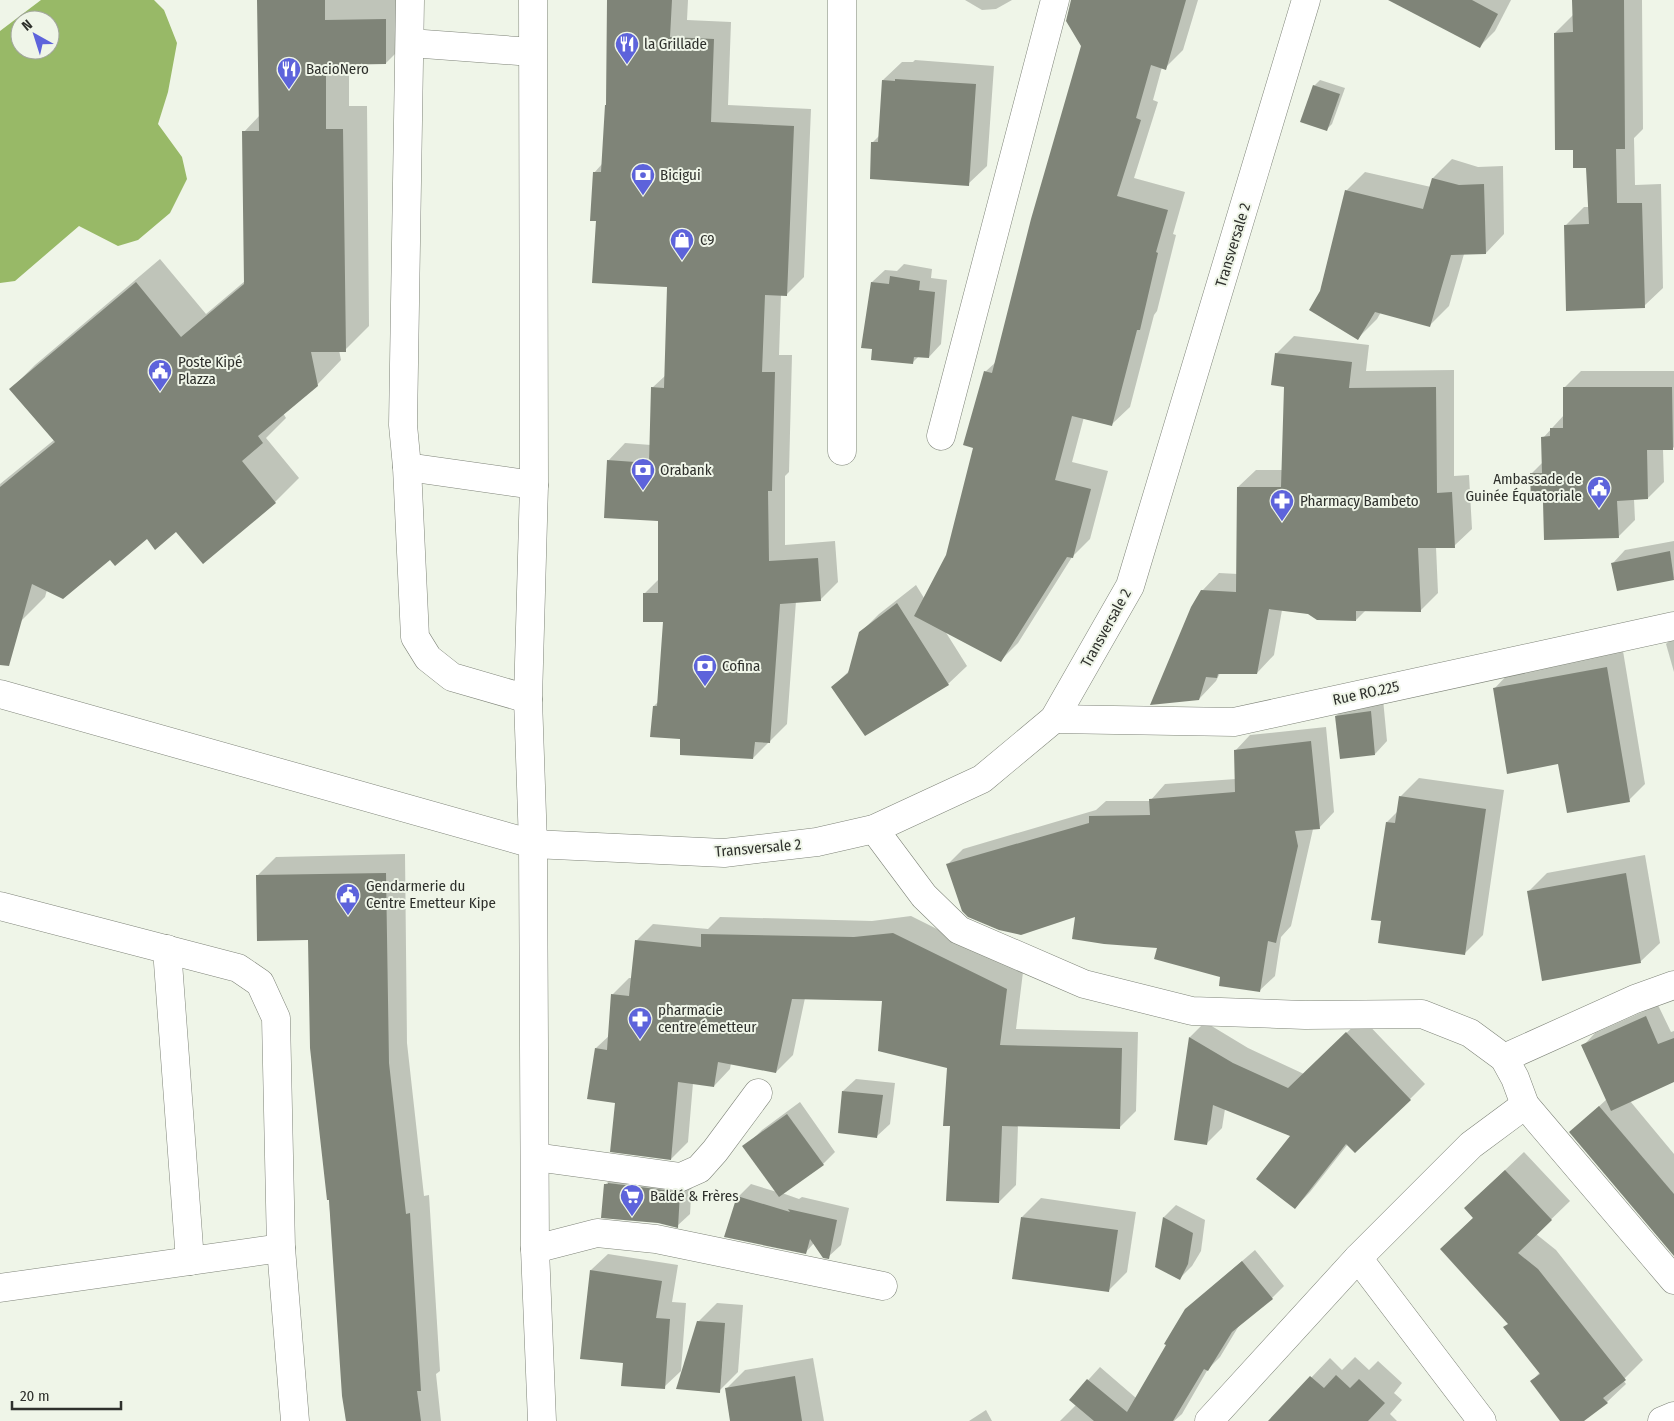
<svg xmlns="http://www.w3.org/2000/svg" width="1674" height="1421" font-family="'Fira Sans Condensed',sans-serif">
  <style>
    .water { fill: #98b967; fill-rule: evenodd }
    .shadow { fill: #0003 }
    .building { fill: #7f8478 }
    .lines { fill: none; stroke-linecap: round; stroke-linejoin: round }
    .minor-casing { stroke: #7f8479; stroke-width: 29 }
    .major-casing { stroke: #7f8479; stroke-width: 29 }
    .minor { stroke: #fff; stroke-width: 28 }
    .major { stroke: #fff; stroke-width: 28 }
    .labels { text-anchor: middle; stroke-width: 4; stroke-linejoin: round; paint-order: stroke }
    .poi-label { font-size: 15px; fill: #2e302c; stroke: #eff5e8; text-anchor: start }
    .street-label { font-size: 15px; fill: #2e302c; stroke: #eff5e8 }
  </style>
  <rect width="100%" height="100%" fill="#eff5e8"/>
  <path class="water" d="M41,0H154L164,10L177,43L168,92L158,124L182,157L187,179L170,213L138,240L118,246L79,226L15,281L0,283V31ZM20,20H50V50H20Z"/>
  <g class="shadow">
    <path d="M259,0H409L410,39L386,63L349,64V106H367L369,326L345,350H339L341,360L317,385L283,413L286,418L266,438L299,478L275,502L147,538L110,559L47,590L45,597L21,621L0,615V484L54,440L11,389L35,365L160,259L206,314L245,281L244,132L260,115Z"/>
    <path d="M611,0H688L687,20L731,22L728,105L811,109L804,277L786,295L781,294L779,355H792L789,472L785,476V545L835,541L838,582L821,599L796,601L787,724L753,758L682,738L654,706L658,702L664,621L645,593L660,578L659,520L608,461L625,443L651,445L652,388L666,375L668,286L597,220L594,173L602,164L608,104Z"/>
    <path d="M965,0H1012L996,9L982,10Z"/>
    <path d="M1074,0H1198L1183,50L1165,68L1162,67L1153,100L1158,102L1134,178L1185,192L1173,234L1176,235L1157,311L1154,315L1130,407L1112,424L1084,417L1072,462L1108,471L1090,539L1072,557L1018,643L1000,661L945,631L967,666L948,684L833,687L850,670L860,633L879,614L916,585L924,598L947,556L975,447L985,372L996,362L1083,46Z"/>
    <path d="M1434,0H1511L1495,31L1480,46Z"/>
    <path d="M1573,0H1642L1643,129L1634,138L1635,185L1661,184L1663,288L1644,306L1565,226L1584,207H1589L1587,167L1574,149L1555,33L1573,15Z"/>
    <path d="M915,60L994,66L987,166L968,184L872,143L880,135L883,80L902,62H913Z"/>
    <path d="M1320,80L1345,88L1332,124L1326,130L1314,86Z"/>
    <path d="M1452,159L1478,167L1503,166L1504,234L1486,253L1464,254L1449,306L1430,325L1381,312L1377,319L1358,338L1321,292L1346,191L1365,172L1431,187L1433,178Z"/>
    <path d="M904,264L932,269L931,278L947,280L941,344L929,357L919,356L912,363L872,282L885,270L897,271Z"/>
    <path d="M1294,336L1369,345L1366,371L1454,370V476L1469,475L1472,529L1454,546L1436,547L1438,593L1420,611L1366,610L1356,620L1282,610L1274,655L1257,673H1220L1216,681L1199,699L1202,591L1219,573L1238,574V487L1256,470H1283L1285,386L1276,354Z"/>
    <path d="M1581,371H1674V447L1672,449H1663L1664,482L1648,498L1634,499L1635,520L1618,537L1544,501L1531,474L1543,462V438L1564,415V388Z"/>
    <path d="M1674,541V578L1618,589L1613,563L1625,550Z"/>
    <path d="M1672,638H1674V672L1666,644Z"/>
    <path d="M1623,651L1645,784L1629,800L1559,762L1494,689L1510,672Z"/>
    <path d="M1383,699L1387,741L1375,754L1336,716L1349,704Z"/>
    <path d="M1326,727L1334,812L1319,828L1313,829L1291,926L1281,937L1275,976L1259,991L1222,976L1159,947L948,864L963,849L1096,810L1106,801H1150L1165,784L1236,779L1235,751L1250,735Z"/>
    <path d="M1419,778L1504,790L1483,935L1464,954L1383,920L1387,822L1398,811L1400,797Z"/>
    <path d="M405,854L407,1043L424,1196L429,1195L440,1371L436,1374L441,1421H346L309,938L257,876L276,857Z"/>
    <path d="M1645,855L1660,943L1641,961L1543,979L1528,892L1547,873Z"/>
    <path d="M911,916L1023,972L1016,1029L1138,1032L1136,1111L1119,1128L1018,1125L1016,1185L999,1202L951,1125L948,1067L883,1000L805,998L793,1055L776,1072L731,1063L730,1069L714,1086L693,1083L688,1142L671,1159L616,1102L596,1048L610,1035L612,995L629,978H632L636,941L653,924L708,929L720,917L872,921Z"/>
    <path d="M1658,1005L1671,1032L1674,1031V1080L1630,1101L1674,1154V1241L1571,1132L1607,1099L1583,1046L1595,1033Z"/>
    <path d="M1362,1018L1425,1084L1410,1099L1348,1144L1310,1192L1295,1208L1292,1136L1225,1109L1222,1128L1207,1143L1175,1139L1190,1037L1205,1022L1248,1048L1304,1074Z"/>
    <path d="M856,1079L895,1083L890,1124L877,1136L843,1091Z"/>
    <path d="M800,1102L835,1152L823,1164L782,1193L799,1199L802,1197L849,1208L841,1245L828,1257L814,1243L805,1253L738,1197L751,1184L777,1192L749,1143L762,1130Z"/>
    <path d="M1524,1152L1570,1201L1536,1234L1556,1250L1643,1360L1623,1380L1626,1384L1607,1402L1582,1421H1562L1532,1381L1540,1372L1510,1323L1441,1249L1474,1217L1484,1190Z"/>
    <path d="M618,1172L692,1180L690,1214L677,1226L605,1185Z"/>
    <path d="M1041,1198L1136,1212L1127,1272L1108,1291L1022,1217Z"/>
    <path d="M1176,1205L1205,1220L1201,1251L1192,1266L1179,1279L1157,1266L1164,1217Z"/>
    <path d="M1255,1250L1284,1286L1272,1298L1240,1324L1220,1357L1208,1369L1182,1414L1174,1421H1060L1077,1404L1071,1399L1100,1367L1136,1398L1199,1298Z"/>
    <path d="M608,1254L678,1265L672,1302L686,1303L681,1371L664,1387L624,1362L591,1270Z"/>
    <path d="M717,1303L743,1305L738,1372L719,1391L698,1322Z"/>
    <path d="M1355,1357L1369,1370L1378,1361L1402,1383L1394,1393L1402,1400L1390,1414L1397,1421H1270L1330,1358L1342,1370Z"/>
    <path d="M813,1358L824,1421H732L726,1389L745,1370Z"/>
    <path d="M986,1410L992,1421H969Z"/>
  </g>
  <g class="building">
    <path d="M257,0H325V20L386,19V64L326,65V129H343L346,352H311L318,386L258,436L263,443L242,461L276,503L203,564L176,532L155,550L147,539L115,566L110,560L63,599L32,584L9,666L0,665V487L55,442L9,389L136,282L181,337L244,284L242,131H259Z"/>
    <path d="M607,0H672L670,37L714,39L711,122L794,126L787,296L765,295L762,372H775L772,491H768L769,561L818,558L821,601L780,604L770,743L755,742L753,759L680,755V739L650,737L653,706H657L663,622H643V593H658V521L604,518L607,460L649,463L651,387L664,388L667,287L592,283L596,221H590L593,172H601L605,105H606Z"/>
    <path d="M1071,0H1186L1166,70L1151,65L1136,118L1141,120L1117,196L1168,210L1156,252L1158,253L1140,330H1137L1112,426L1072,416L1055,480L1091,489L1073,558L1067,557L1001,662L914,616L946,555L973,448L963,445L984,371L992,373L1031,219L1081,46L1066,21Z"/>
    <path d="M1388,0H1472L1498,14L1480,48Z"/>
    <path d="M1572,0H1624L1625,149H1616L1617,203H1642L1645,308L1566,311L1564,225L1589,224L1586,168H1573V150H1555L1554,33L1573,32Z"/>
    <path d="M895,79L976,84L969,186L870,179L871,142H878L882,80L895,81Z"/>
    <path d="M1313,85L1340,94L1327,131L1300,122Z"/>
    <path d="M1432,178L1459,185L1484,184L1486,254L1451,255L1430,327L1375,312L1358,340L1309,310L1320,291L1345,190L1423,209Z"/>
    <path d="M890,276L920,281L919,290L935,292L929,358L914,357L913,364L871,360L872,349L861,348L871,282L889,284Z"/>
    <path d="M1275,353L1352,362L1349,388L1436,387L1437,493L1452,492L1455,548H1418L1421,612L1356,611V621L1317,620L1308,614L1269,609L1257,674H1218L1217,678L1206,677L1199,700L1150,705L1191,607L1201,590L1236,592L1237,487H1281L1284,387L1271,385Z"/>
    <path d="M1563,387H1672L1673,450H1647L1648,499L1617,501L1619,538L1544,540L1543,502H1531L1530,473H1542L1541,437L1550,436V428H1563Z"/>
    <path d="M1670,551L1674,580L1617,591L1611,563Z"/>
    <path d="M897,603L949,685L865,736L831,687L848,673L859,632Z"/>
    <path d="M1607,667L1630,802L1567,813L1558,764L1507,774L1493,688Z"/>
    <path d="M1371,711L1375,755L1340,759L1335,716Z"/>
    <path d="M1311,741L1320,829L1295,831L1298,846L1276,943L1268,941L1260,992L1219,986L1220,977L1154,959L1157,948L1104,944L1072,939L1075,917L1021,935L999,930L968,917L962,911L946,864L1089,823V816L1150,815L1149,799L1235,792L1234,750Z"/>
    <path d="M1399,796L1486,809L1465,955L1378,943L1381,921L1371,920L1386,822L1395,823Z"/>
    <path d="M386,873L389,1063L406,1214L410,1213L421,1391H417L421,1421H346L342,1396L329,1200H327L310,1048L308,940L257,941L256,875Z"/>
    <path d="M1626,873L1641,963L1542,981L1527,891Z"/>
    <path d="M893,933L1007,989L1000,1045L1122,1048L1120,1129L1002,1126L999,1203L946,1201L950,1126H943L947,1068L878,1051L882,1001L792,999L776,1073L718,1062L714,1087L678,1082L671,1160L610,1152L615,1103L587,1099L595,1048L607,1050L611,994L629,996L635,940L701,947V934L854,937Z"/>
    <path d="M1646,1016L1658,1044L1674,1038V1082L1611,1111L1581,1045Z"/>
    <path d="M1346,1032L1411,1100L1355,1153L1346,1144L1295,1209L1256,1179L1290,1136L1213,1105L1207,1145L1174,1140L1189,1037L1233,1063L1288,1088Z"/>
    <path d="M842,1091L883,1095L877,1138L838,1133Z"/>
    <path d="M1599,1106L1674,1194V1256L1569,1132Z"/>
    <path d="M787,1114L824,1165L779,1197L742,1146Z"/>
    <path d="M1505,1170L1552,1220L1518,1253L1538,1269L1626,1380L1603,1398L1608,1403L1584,1421H1560L1530,1381L1540,1374L1503,1327L1508,1324L1440,1249L1473,1218L1464,1208Z"/>
    <path d="M608,1183L680,1192L678,1228L658,1223L601,1218L604,1184H608Z"/>
    <path d="M737,1196L790,1212L788,1209L837,1220L829,1259L823,1258L810,1239L806,1254L724,1237Z"/>
    <path d="M1021,1217L1118,1230L1109,1292L1012,1279Z"/>
    <path d="M1163,1217L1193,1233L1188,1264L1180,1280L1155,1267Z"/>
    <path d="M1242,1261L1273,1299L1232,1332L1208,1371L1204,1369L1173,1421H1094L1069,1400L1087,1379L1127,1412L1166,1345L1164,1344L1185,1309Z"/>
    <path d="M590,1270L662,1281L656,1318L670,1319L665,1389L621,1386L623,1363L580,1359Z"/>
    <path d="M697,1321L725,1323L720,1393L676,1389Z"/>
    <path d="M1336,1375L1350,1388L1359,1379L1385,1403L1368,1421H1268L1310,1376L1324,1388Z"/>
    <path d="M795,1376L802,1421H730L725,1388Z"/>
  </g>
  <g class="lines">
    <g class="minor-casing">
      <g id="minor">
        <path d="M410,0L403,425L407,467L534,485"/>
        <path d="M842,0V451"/>
        <path d="M410,43L532,52"/>
        <path d="M941,436L1055,0"/>
        <path d="M407,467L415,637L428,658L452,677L528,699"/>
        <path d="M0,694L533,844"/>
        <path d="M1054,719L1234,722L1674,626"/>
        <path d="M874,829L924,896L959,930L1084,984L1192,1011L1305,1015L1422,1014L1470,1033L1504,1058L1515,1078L1525,1105L1674,1280"/>
        <path d="M0,906L238,968L260,983L276,1018L281,1248L295,1421"/>
        <path d="M167,949L190,1261"/>
        <path d="M1504,1058L1635,999L1674,985"/>
        <path d="M535,1157L681,1177L699,1169L715,1151L758,1093"/>
        <path d="M535,1249L597,1233L656,1239L883,1286"/>
        <path d="M1358,1258L1482,1421"/>
        <path d="M0,1288L281,1248"/>
        <path d="M1209,1421L1358,1258L1471,1145L1525,1105"/>
        <path d="M1662,1421L1674,1416"/>
      </g>
    </g>
    <g class="major-casing">
      <g id="major">
        <path d="M533,0L534,485L528,699L533,844L535,1249L542,1421"/>
        <path d="M533,844L724,853L817,842L874,829L982,779L1054,719L1130,586L1306,0"/>
      </g>
    </g>
    <use href="#minor" class="minor"/>
    <use href="#major" class="major"/>
  </g>
  <defs>
    <g id="restaurant-pin" transform="scale(1.25)"><path d="M0 17L-7.5 6A9.5 9.5 0 1 1 7.5 6Z" fill="#5d63db" stroke="#eff5e8"/><path d="M-5-6h1v4h1v-4h1v4h1v-4h1v5L-1.5 .5V6h-2V.5L-5-1ZM5-6V6H3V1.5H1.5Q1.5-4 5-6Z" fill="#fff"/></g>
    <g id="bank-pin" transform="scale(1.25)"><path d="M0 17L-7.5 6A9.5 9.5 0 1 1 7.5 6Z" fill="#5d63db" stroke="#eff5e8"/><path d="M-6-4H6V4H-6ZM0-2.3a2.3 2.3 0 1 0 0 4.6a2.3 2.3 0 1 0 0-4.6Z" fill="#fff"/></g>
    <g id="shop-pin" transform="scale(1.25)"><path d="M0 17L-7.5 6A9.5 9.5 0 1 1 7.5 6Z" fill="#5d63db" stroke="#eff5e8"/><path d="M-5-2.5h2.3a2.7 3.5 0 0 1 5.4 0H5L5.5 6h-11ZM-1.5-2.5h3a1.5 2.3 0 0 0-3 0Z" fill="#fff"/></g>
    <g id="civic-pin" transform="scale(1.25)"><path d="M0 17L-7.5 6A9.5 9.5 0 1 1 7.5 6Z" fill="#5d63db" stroke="#eff5e8"/><path d="M-.6-6.5H3V-4.5H.6V-3L4-1V1h2V6H-6V1h2V-1L-.6-3ZM-1.2 2.5V6h2.4V2.5Z" fill="#fff"/></g>
    <g id="pharmacy-pin" transform="scale(1.25)"><path d="M0 17L-7.5 6A9.5 9.5 0 1 1 7.5 6Z" fill="#5d63db" stroke="#eff5e8"/><path d="M-2-6h4v4h4v4h-4v4h-4v-4h-4v-4h4Z" fill="#fff"/></g>
    <g id="supermarket-pin" transform="scale(1.25)"><path d="M0 17L-7.5 6A9.5 9.5 0 1 1 7.5 6Z" fill="#5d63db" stroke="#eff5e8"/><path d="M-6-5.5h2.5l.6 2H6L4.5 2H-2.5L-4.4-4H-6ZM-1.5 3.2a1.3 1.3 0 1 0 .1 0ZM3 3.2a1.3 1.3 0 1 0 .1 0Z" fill="#fff"/></g>
  </defs>
  <g fill-rule="evenodd">
    <use href="#restaurant-pin" x="627" y="44"/>
    <use href="#restaurant-pin" x="289" y="69"/>
    <use href="#bank-pin" x="643" y="175"/>
    <use href="#shop-pin" x="682" y="240"/>
    <use href="#civic-pin" x="160" y="371"/>
    <use href="#bank-pin" x="643" y="470"/>
    <use href="#civic-pin" x="1599" y="488"/>
    <use href="#pharmacy-pin" x="1282" y="501"/>
    <use href="#bank-pin" x="705" y="666"/>
    <use href="#civic-pin" x="348" y="895"/>
    <use href="#pharmacy-pin" x="640" y="1019"/>
    <use href="#supermarket-pin" x="632" y="1196"/>
  </g>
  <g class="labels">
    <g class="poi-label">
      <text x="644" y="49">la Grillade</text>
      <text x="306" y="74">BacioNero</text>
      <text x="660" y="180">Bicigui</text>
      <text x="700" y="245">C9</text>
      <text x="178" y="367">Poste Kipé<tspan x="178" dy="17">Plazza</tspan></text>
      <text x="660" y="475">Orabank</text>
      <text x="1582" y="484" text-anchor="end">Ambassade de<tspan x="1582" dy="17">Guinée Équatoriale</tspan></text>
      <text x="1300" y="506">Pharmacy Bambeto</text>
      <text x="722" y="671">Cofina</text>
      <text x="366" y="891">Gendarmerie du<tspan x="366" dy="17">Centre Emetteur Kipe</tspan></text>
      <text x="658" y="1015">pharmacie<tspan x="658" dy="17">centre émetteur</tspan></text>
      <text x="650" y="1201">Baldé &amp; Frères</text>
    </g>
    <g class="street-label">
      <text transform="translate(1233 245) rotate(-73)" y="5">Transversale 2</text>
      <text transform="translate(1106 628) rotate(-61)" y="5">Transversale 2</text>
      <text transform="translate(1366 693) rotate(-12)" y="5">Rue RO.225</text>
      <text transform="translate(758 848) rotate(-5)" y="5">Transversale 2</text>
    </g>
  </g>
  <g transform="translate(35 35) rotate(321)"><circle r="24" fill="#eff5e8" stroke="#a2a69d"/>
  <path d="M0-4L9 19L0 12L-9 19Z" fill="#5d63db"/>
  <text y="-8" font-size="14" font-weight="bold" text-anchor="middle" fill="#2e302c">N</text>
  </g>
  <path d="M12 1401v8h109v-8" fill="none" stroke="#2e302c" stroke-width="2.5"/>
  <text x="20" y="1401" font-size="15" fill="#2e302c" stroke="#eff5e8" stroke-width="4" paint-order="stroke">20 m</text>
</svg>
